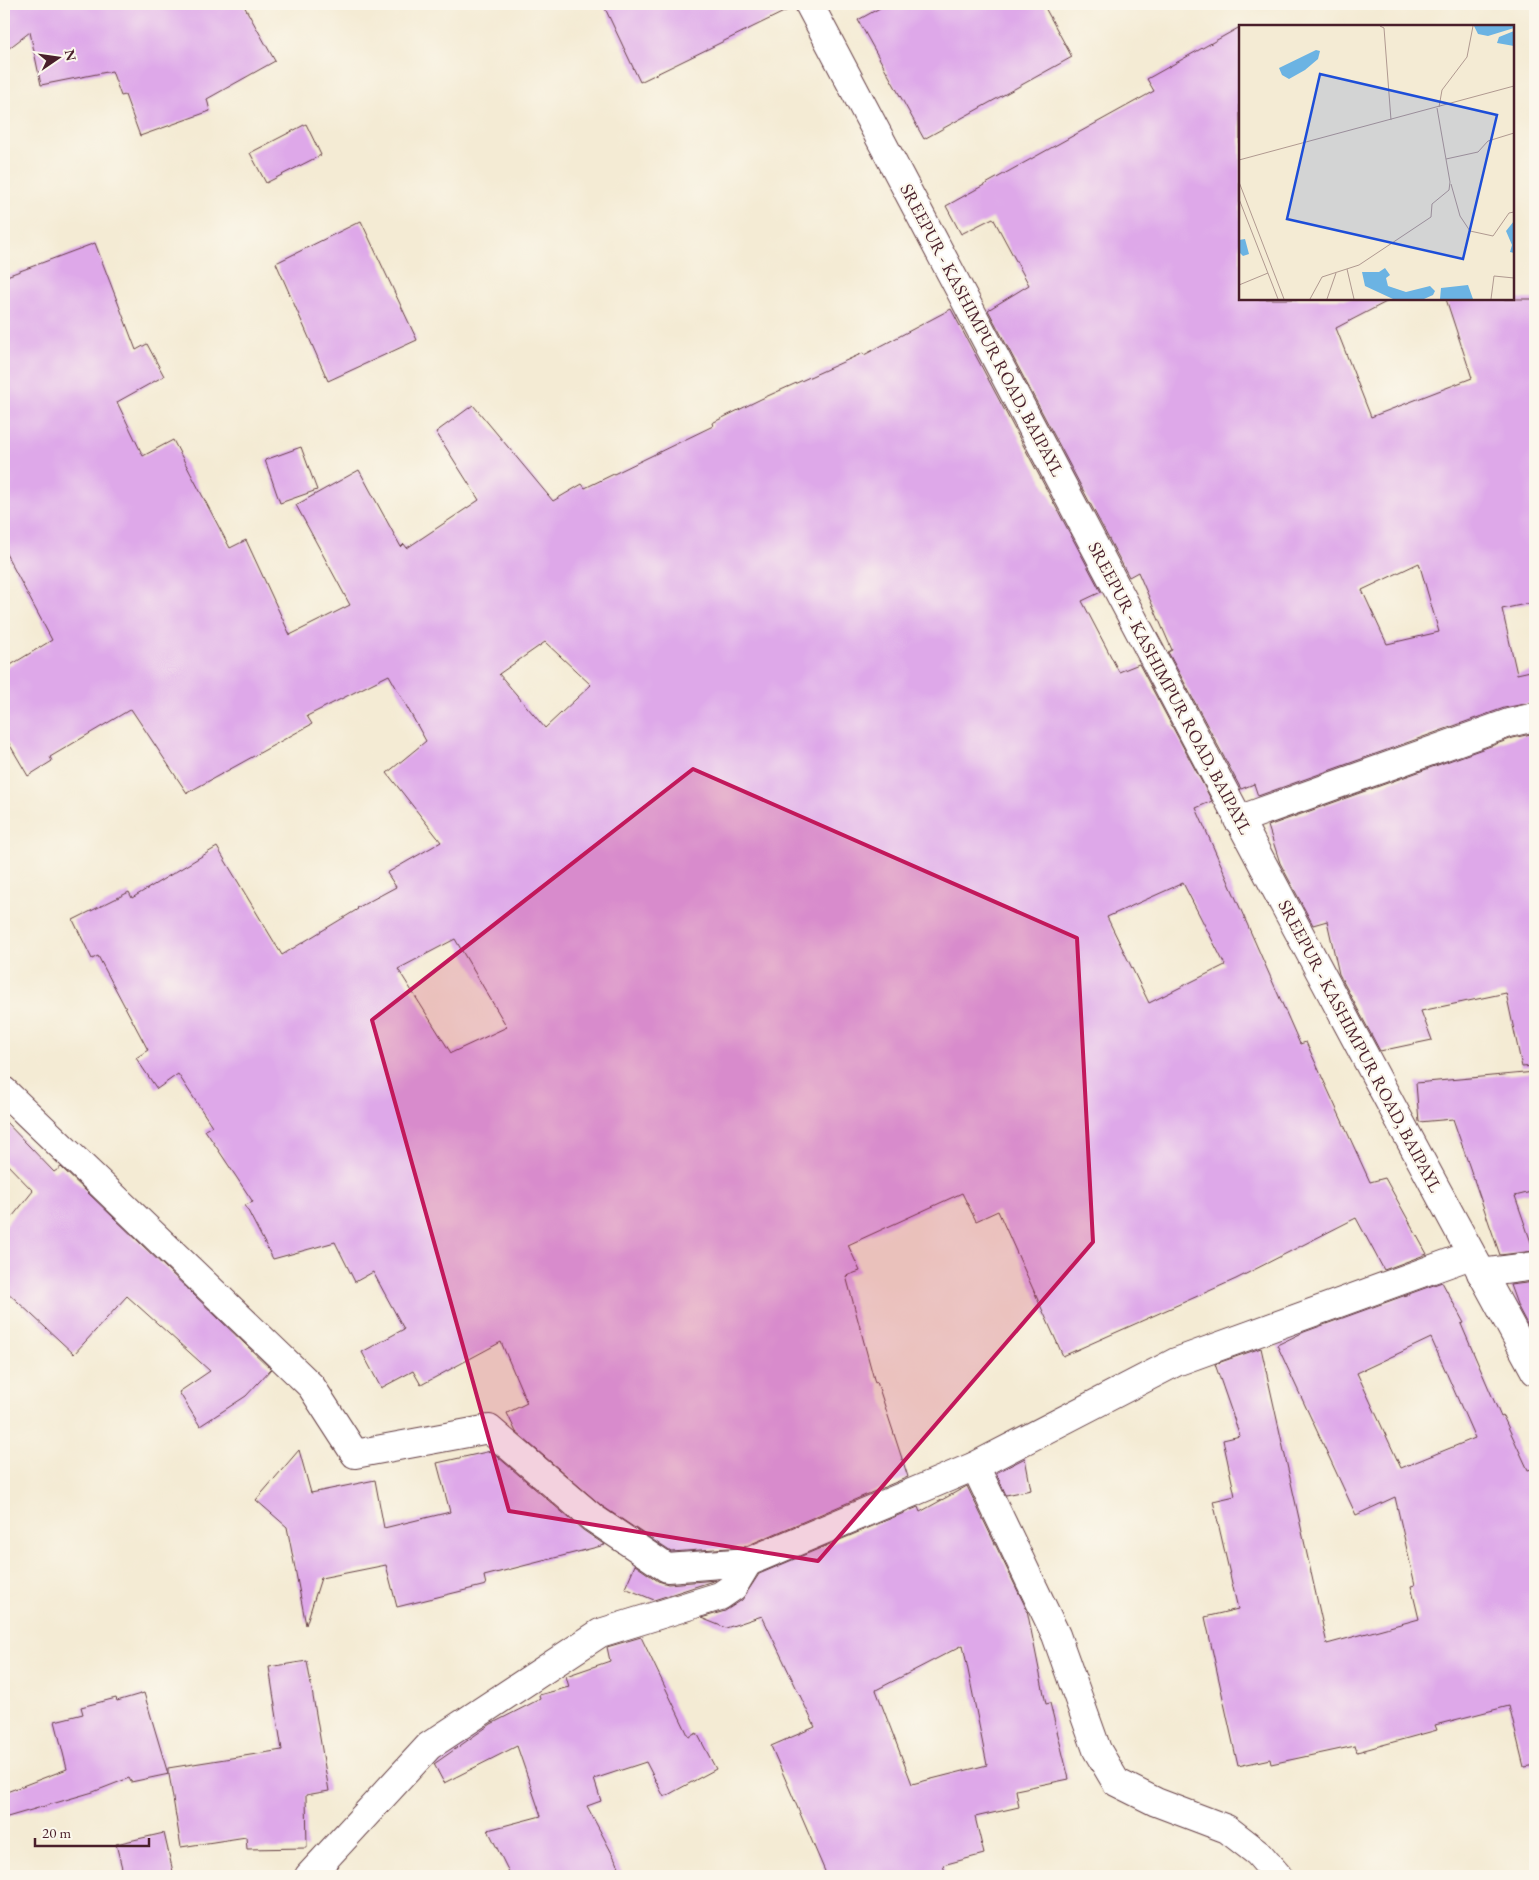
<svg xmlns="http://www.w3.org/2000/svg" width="1539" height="1880" font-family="'EB Garamond',serif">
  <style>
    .building { fill: #dea8e9; fill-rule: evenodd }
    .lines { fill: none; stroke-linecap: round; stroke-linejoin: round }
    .minor-casing { stroke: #643e44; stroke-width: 30 }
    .tertiary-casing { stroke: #643e44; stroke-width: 30 }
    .minor { stroke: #fff; stroke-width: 28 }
    .tertiary { stroke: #fff; stroke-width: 28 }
    .marked { fill: #c2185b; fill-opacity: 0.2; stroke: #c2185b; stroke-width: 4; stroke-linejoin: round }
    .labels { text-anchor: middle; stroke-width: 4.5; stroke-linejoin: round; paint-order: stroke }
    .street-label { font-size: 18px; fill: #4a1f2b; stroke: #fbf7ec }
    .inset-road { fill: none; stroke: #b09990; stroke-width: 1 }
    .view { fill: #1d4ed8; fill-opacity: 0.15; stroke: #1d4ed8; stroke-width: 2.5 }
    .inset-edge { fill: none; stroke: #4a1f2b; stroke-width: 2.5 }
  </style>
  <rect width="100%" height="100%" fill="#fbf7ec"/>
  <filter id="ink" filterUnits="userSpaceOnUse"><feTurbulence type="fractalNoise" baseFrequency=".02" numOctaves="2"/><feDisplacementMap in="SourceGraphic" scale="10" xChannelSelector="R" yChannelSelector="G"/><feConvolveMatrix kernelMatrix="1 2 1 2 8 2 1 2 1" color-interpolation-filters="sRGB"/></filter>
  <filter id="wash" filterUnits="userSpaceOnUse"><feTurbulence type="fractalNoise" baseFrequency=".0096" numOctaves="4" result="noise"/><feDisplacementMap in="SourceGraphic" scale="20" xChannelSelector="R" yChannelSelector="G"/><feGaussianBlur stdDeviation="1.12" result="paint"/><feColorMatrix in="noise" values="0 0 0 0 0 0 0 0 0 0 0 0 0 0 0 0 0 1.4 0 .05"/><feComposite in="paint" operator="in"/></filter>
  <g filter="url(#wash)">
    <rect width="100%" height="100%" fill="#f4ebd4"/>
    <g id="blocks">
      <g class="building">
        <path d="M4,4H243L275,61L207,99L210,111L140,136L125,95L121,96L112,71L41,85L30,32L4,52Z"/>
        <path d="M603,4H793L794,7L640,82Z"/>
        <path d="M887,4H1043L1072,57L924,139L858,20Z"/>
        <path d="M1240,27V299H1392L1336,328L1371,417L1472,378L1446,299H1535V602L1502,609L1517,674L1535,670V702L1504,708L1258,796L1254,784L1241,789L1168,652L1172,650L1138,572L1129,577L988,310L1029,285L993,218L961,234L946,206L1154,91L1147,79ZM1419,563L1439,632L1387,644L1362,590Z"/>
        <path d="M306,124L321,155L266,183L250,153Z"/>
        <path d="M361,221L417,340L328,381L276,263Z"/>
        <path d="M95,243L136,350L147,344L164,376L117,402L143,456L173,440L230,548L246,540L290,635L350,605L296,505L359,470L401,547L404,544L407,548L479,500L436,432L473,405L553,501L582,484L585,488L713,426L712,423L761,399L863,353L864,355L951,309L1101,592L1082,601L1119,672L1139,664L1212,801L1196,808L1300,1044L1306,1042L1370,1182L1385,1178L1427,1254L1384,1270L1356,1218L1236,1279L1063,1356L998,1211L976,1221L962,1193L848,1245L860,1271L846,1276L875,1383L877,1382L908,1477L744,1547L671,1552L602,1506L516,1432L507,1413L527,1403L501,1342L421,1385L413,1371L381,1388L362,1352L404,1329L373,1272L355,1282L335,1242L273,1259L245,1205L253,1202L205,1130L212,1126L178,1074L157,1089L136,1058L148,1050L98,956L92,959L73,920L129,892L132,898L217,847L282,955L358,909L357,908L396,887L387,873L441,842L387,773L426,741L389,675L307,716L312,724L187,793L131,709L50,757L52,761L28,776L4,735V669L52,640L4,550V277ZM545,642L591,685L545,728L499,674ZM1183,883L1225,965L1149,1003L1107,917ZM455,939L507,1027L451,1053L398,969Z"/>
        <path d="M301,447L317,490L280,503L265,460Z"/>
        <path d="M1535,733V1066L1522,1067L1506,993L1421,1011L1432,1040L1380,1051L1339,974L1327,921L1313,925L1280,863L1268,826L1513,738Z"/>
        <path d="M1535,1072V1191L1515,1196L1534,1251L1500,1255L1453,1119L1419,1122L1416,1083Z"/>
        <path d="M4,1120L54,1172L61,1167L271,1369L246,1396L200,1426L179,1392L210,1371L127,1296L74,1354L4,1289V1227L33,1191L4,1161Z"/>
        <path d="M1442,1282L1464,1323L1461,1324L1501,1417L1503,1416L1528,1470L1535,1468V1765L1524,1767L1509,1706L1435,1725L1437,1730L1357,1752L1355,1746L1271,1764L1270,1759L1238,1766L1205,1617L1238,1609L1213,1501L1235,1496L1223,1440L1240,1436L1215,1364L1261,1348L1327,1644L1419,1619L1411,1586L1415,1585L1395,1497L1356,1515L1277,1345L1304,1332ZM1431,1338L1475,1438L1401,1468L1357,1373Z"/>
        <path d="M1535,1282V1339L1518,1307L1510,1285Z"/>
        <path d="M299,1450L311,1493L375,1480L384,1528L450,1512L437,1463L491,1451L583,1530L605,1545L484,1576L486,1585L397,1607L386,1565L321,1578L306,1625L287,1527L256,1500Z"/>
        <path d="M1025,1458L1031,1490L1006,1495L996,1473Z"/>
        <path d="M967,1486L1027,1610L1046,1704L1050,1703L1069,1779L1016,1790L1019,1807L975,1817L984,1854L943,1865L946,1876H827L771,1746L815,1727L762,1616L726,1628L701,1618L725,1611L742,1600L759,1574L918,1507L920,1512ZM963,1645L987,1765L912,1784L876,1690Z"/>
        <path d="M635,1565L658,1581L668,1584L716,1580L654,1600L625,1588Z"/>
        <path d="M641,1637L689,1737L697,1733L716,1769L664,1797L646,1762L594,1779L601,1801L587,1806L624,1876H511L488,1830L541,1816L517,1746L444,1783L434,1764L491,1724L540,1699L539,1695L569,1687L566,1676L610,1661L607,1647Z"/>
        <path d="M307,1661L329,1791L306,1795L307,1848L247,1849L246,1837L181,1847L169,1774L131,1782L129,1778L93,1792L4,1818V1793L67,1769L55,1721L83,1714L81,1707L116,1698L117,1701L144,1693L168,1774V1768L282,1750L269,1667Z"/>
        <path d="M164,1833L174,1876H124L116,1844Z"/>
      </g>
    </g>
  </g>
  <g filter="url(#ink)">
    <use href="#blocks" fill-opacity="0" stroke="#643e44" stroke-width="1"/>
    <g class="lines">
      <g class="minor-casing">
        <g id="minor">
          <path d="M1238,820L1509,723L1535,717"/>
          <path d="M4,1091L311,1386L355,1454L489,1429L593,1518L667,1568L748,1562L975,1466L1176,1362L1471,1255"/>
          <path d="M1481,1273L1535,1266"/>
          <path d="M975,1466L1056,1635L1097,1750L1116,1782L1156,1802L1227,1829L1258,1853L1278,1876"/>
          <path d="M309,1876L429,1746L600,1633L720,1596L733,1587L748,1562"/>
        </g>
      </g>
      <g class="tertiary-casing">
        <path id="tertiary" d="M809,4C1050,460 1288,918 1535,1371"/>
      </g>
      <use href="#minor" class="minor"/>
      <use href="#tertiary" class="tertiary"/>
    </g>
  </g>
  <path class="marked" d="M693,769L1077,938L1093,1242L818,1561L509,1511L372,1020Z"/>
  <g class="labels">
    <g class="street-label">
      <text transform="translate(982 330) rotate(62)" y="6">SREEPUR - KASHIMPUR ROAD, BAIPAYL</text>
      <text transform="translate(1170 688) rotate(62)" y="6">SREEPUR - KASHIMPUR ROAD, BAIPAYL</text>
      <text transform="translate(1360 1046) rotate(62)" y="6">SREEPUR - KASHIMPUR ROAD, BAIPAYL</text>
    </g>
  </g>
  <g transform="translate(1239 25)">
    <rect width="275" height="275" fill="#f4ebd4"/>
    <path d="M235,1H275V3L249,11L239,9ZM275,6V21L258,18L260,12ZM77,25L81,26L79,34L66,45L50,54L43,50L40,43ZM275,196V228L271,227L273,220L267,206ZM6,214L10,229L4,231L0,227V215ZM146,243L151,250L147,253L149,261L167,267L191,261L196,266L194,270L185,274H154L126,261L123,247H140ZM229,260L234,274H201L202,263Z" fill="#6bb3e3"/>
    <path class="inset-road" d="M141,1L145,3L152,95M200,82L203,65L228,32L234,1M207,134L239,127L249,116L275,108M0,135L275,61M0,157L45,274M212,159L221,191L231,206L254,211L270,188L275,187M0,174L39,274M108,244L115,274M0,260L29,248M71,274L83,252L120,240L192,192L193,179L210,165L211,157L198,83M88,274L97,248M252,274L255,251L275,253"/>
    <path class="view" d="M81,49L258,90L224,234L48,194Z"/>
    <rect width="275" height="275" class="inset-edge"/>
  </g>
  <rect width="1539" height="1880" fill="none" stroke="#fbf7ec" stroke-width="20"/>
  <g transform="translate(58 58) rotate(77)" stroke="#fbf7ec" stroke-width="4" paint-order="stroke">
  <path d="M0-4L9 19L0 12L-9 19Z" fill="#4a1f2b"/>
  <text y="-8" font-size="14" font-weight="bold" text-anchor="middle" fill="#4a1f2b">N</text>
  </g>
  <path d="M35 1838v8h114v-8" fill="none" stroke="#4a1f2b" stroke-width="2.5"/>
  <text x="42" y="1838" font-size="15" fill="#4a1f2b" stroke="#fbf7ec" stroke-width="4" paint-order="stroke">20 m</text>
</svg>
